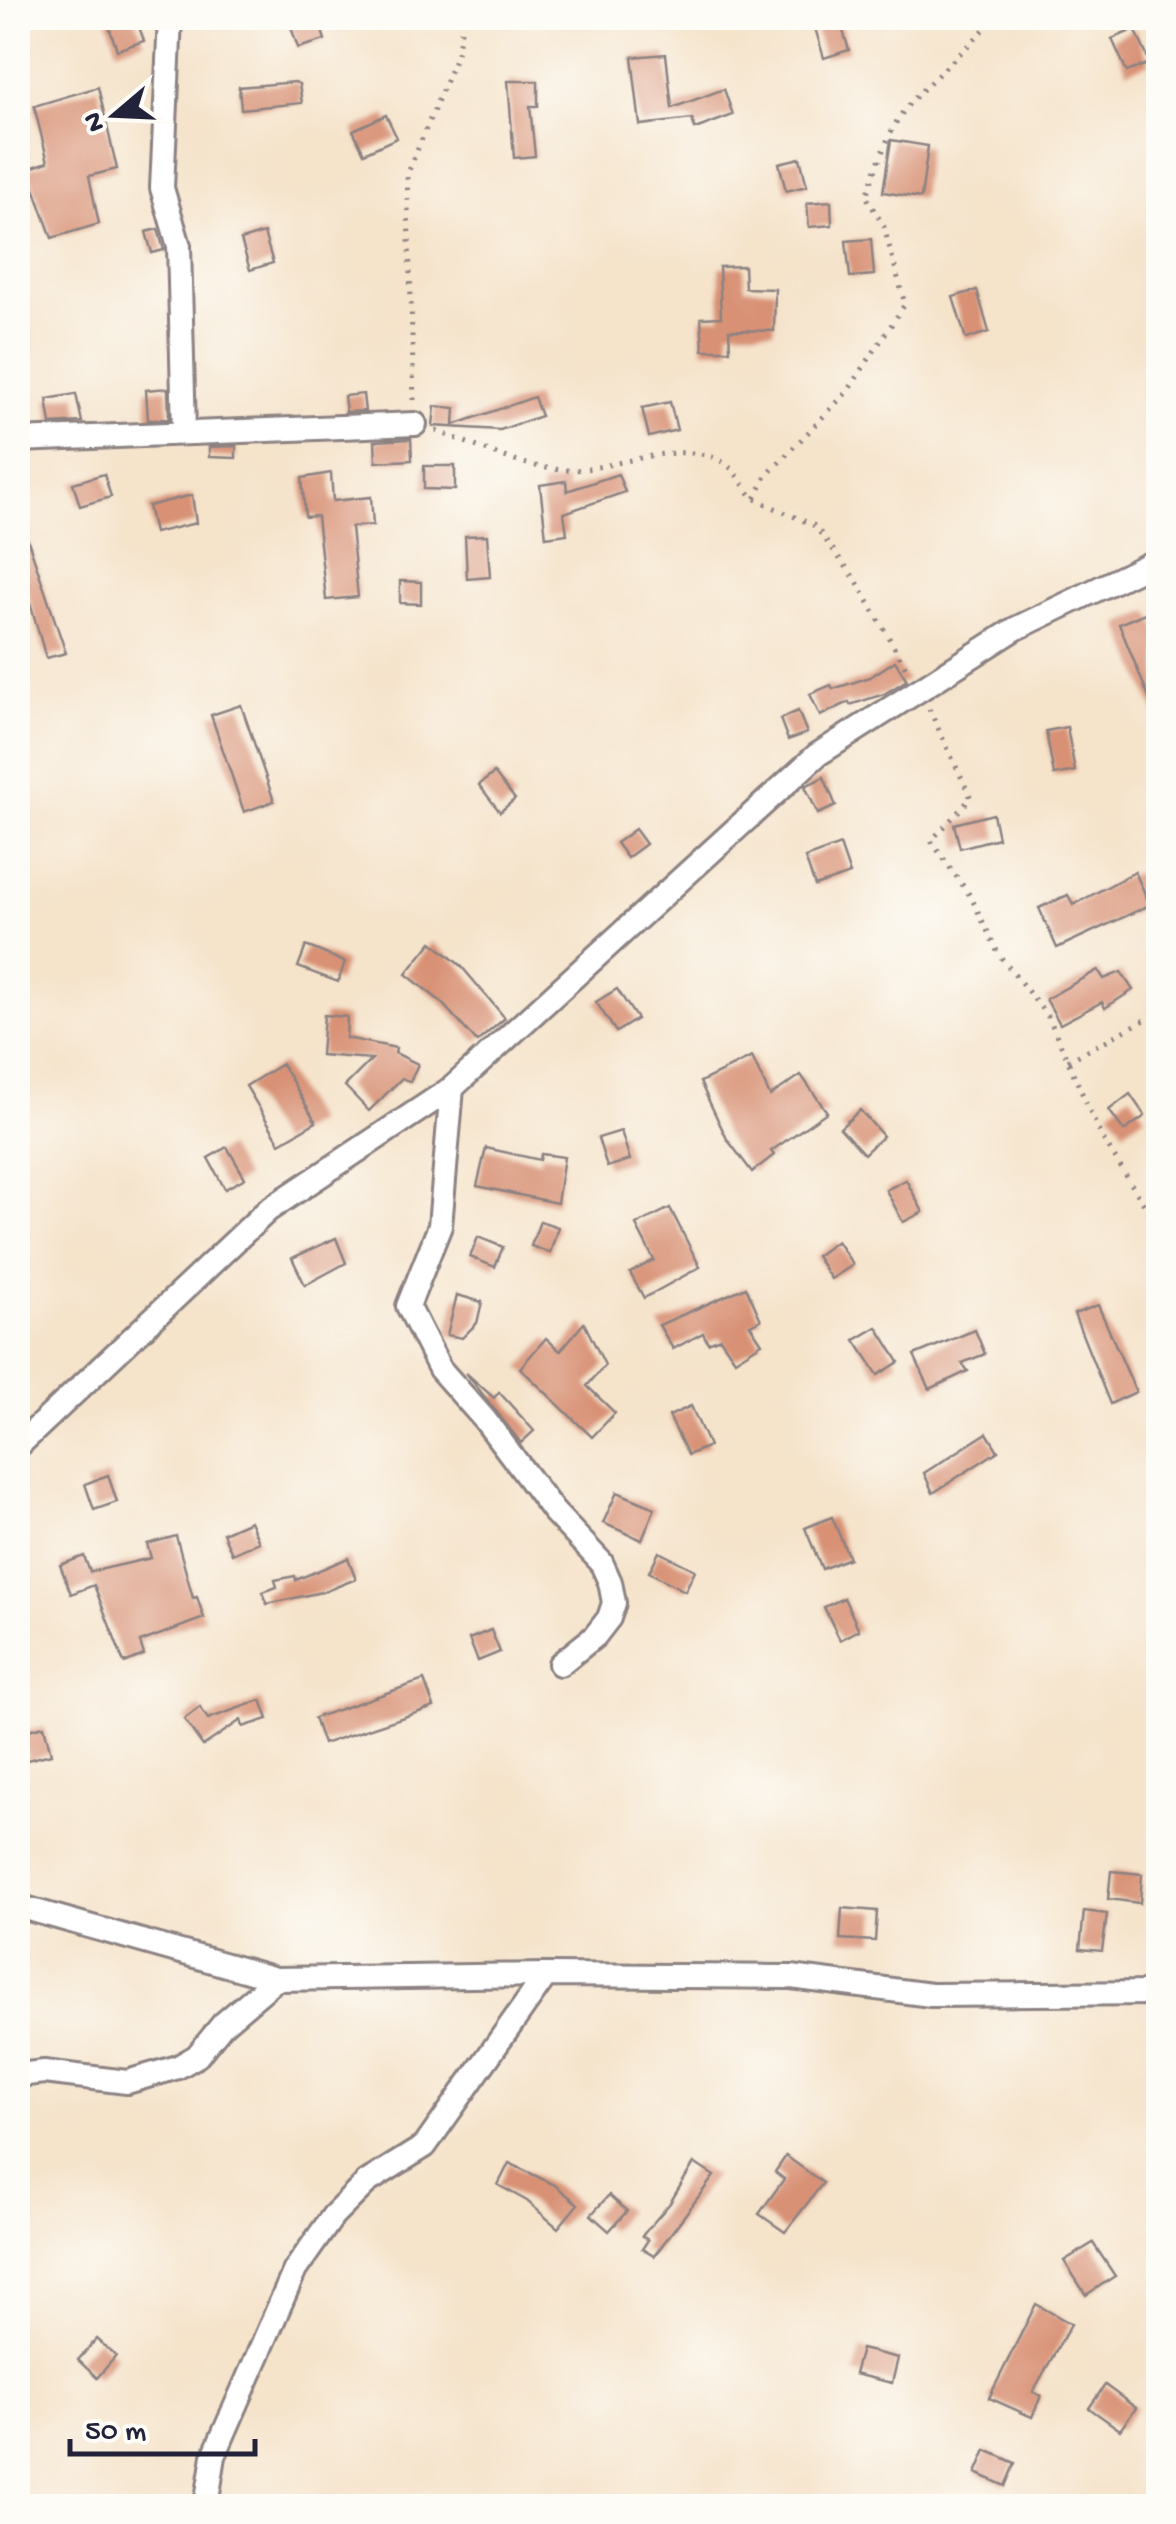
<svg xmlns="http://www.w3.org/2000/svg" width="1176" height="2524" font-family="'Gochi Hand',sans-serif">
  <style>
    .building { fill: #d89175 }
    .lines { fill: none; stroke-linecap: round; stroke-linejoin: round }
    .street-casing { stroke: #8c8282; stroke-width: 28 }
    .path { stroke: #8c8282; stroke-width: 5; stroke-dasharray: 2.5 8; stroke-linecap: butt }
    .street { stroke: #fff; stroke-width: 22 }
  </style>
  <rect width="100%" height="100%" fill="#fdfcf7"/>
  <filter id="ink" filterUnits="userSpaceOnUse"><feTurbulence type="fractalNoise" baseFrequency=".01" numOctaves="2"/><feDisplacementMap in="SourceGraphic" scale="20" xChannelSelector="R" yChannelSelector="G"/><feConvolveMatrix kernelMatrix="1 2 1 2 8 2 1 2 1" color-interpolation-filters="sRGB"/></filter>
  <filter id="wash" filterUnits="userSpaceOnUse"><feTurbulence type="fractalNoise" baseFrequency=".0048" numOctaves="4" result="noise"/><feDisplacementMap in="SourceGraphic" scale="40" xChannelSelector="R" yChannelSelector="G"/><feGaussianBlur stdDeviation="2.25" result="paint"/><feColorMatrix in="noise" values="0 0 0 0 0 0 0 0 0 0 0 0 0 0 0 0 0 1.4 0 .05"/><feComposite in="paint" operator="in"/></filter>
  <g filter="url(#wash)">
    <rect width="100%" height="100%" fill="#f5e3ca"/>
    <g id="blocks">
      <g class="building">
        <path d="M106,18H136L144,41L117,50Z"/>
        <path d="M288,18H318L325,40L298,48Z"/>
        <path d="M812,18H839L849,50L824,58Z"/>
        <path d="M1135,29L1150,63L1127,72L1112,39Z"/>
        <path d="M666,54L672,108L724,89L733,115L695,129L692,119L640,125L632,57Z"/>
        <path d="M508,81H538V106H530L535,156L514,158Z"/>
        <path d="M295,82L299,84L302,103L241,109L239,87Z"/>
        <path d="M98,87L117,169L89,176L99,224L52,238L27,169L48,162L34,106Z"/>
        <path d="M386,115L397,138L364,153L353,130Z"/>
        <path d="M891,140L928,146L921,198L883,192Z"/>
        <path d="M800,158L807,186L786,191L779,163Z"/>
        <path d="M831,201L832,225L809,227L807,203Z"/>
        <path d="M158,229L164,250L152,253L146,232Z"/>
        <path d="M264,233L273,263L250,270L241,240Z"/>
        <path d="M871,239L874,275L850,277L846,241Z"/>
        <path d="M744,266L745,288L775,289L774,331L729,330L730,350H703L701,318L721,317L719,267Z"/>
        <path d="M977,290L989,332L966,339L953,297Z"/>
        <path d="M168,388L169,419L148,420L146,390Z"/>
        <path d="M76,394L82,422L51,424L47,399Z"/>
        <path d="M363,394L365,411L346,412L344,396Z"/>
        <path d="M534,397L541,416L500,430L433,426L435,406L455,408L454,425Z"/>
        <path d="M670,402L677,430L649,437L642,408Z"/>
        <path d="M411,439L412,460L376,462L375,441Z"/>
        <path d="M236,446V458L209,457V447Z"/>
        <path d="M424,466H455V490L424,489Z"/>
        <path d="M331,473L333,501L371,497L373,525L351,527L358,597L326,600L317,516L305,517L302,478Z"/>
        <path d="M104,474L111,497L80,506L73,483Z"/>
        <path d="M618,474L625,492L564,513L567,534L546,537L540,485L566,481L567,491Z"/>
        <path d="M192,495L196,523L154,533L148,506Z"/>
        <path d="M18,520H21L66,653L46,658L27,592L22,594Z"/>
        <path d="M487,535L490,577L467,579L465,536Z"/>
        <path d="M400,581L421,582V604L400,603Z"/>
        <path d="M1150,611L1158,631V720L1119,624Z"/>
        <path d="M895,661L907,680L884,694L850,705L849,702L820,716L810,694L831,685L833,689L870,677Z"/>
        <path d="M241,705L274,801L244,812L211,715Z"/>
        <path d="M798,711L807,733L788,740L780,719Z"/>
        <path d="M1067,727L1075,771L1054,775L1046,731Z"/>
        <path d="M494,773L515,799L500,812L479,785Z"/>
        <path d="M824,777L836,806L818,814L805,786Z"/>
        <path d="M993,814L998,838L960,848L954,824Z"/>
        <path d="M635,829L646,844L627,858L616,843Z"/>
        <path d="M840,845L850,874L815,886L805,858Z"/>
        <path d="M1135,872L1150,905L1057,948L1039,908L1068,895L1073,905Z"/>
        <path d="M432,942L461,966L505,1018L477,1042L440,1001L406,974Z"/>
        <path d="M306,946L345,962L338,982L298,967Z"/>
        <path d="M1098,970L1104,979L1121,972L1133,990L1105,1008L1102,1002L1060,1024L1046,999Z"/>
        <path d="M617,989L637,1019L616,1032L596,1002Z"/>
        <path d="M324,1015L347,1017L346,1038L396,1048L395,1053L418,1064L410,1082L402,1078L369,1111L345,1086L372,1059L321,1055Z"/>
        <path d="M752,1057L770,1096L801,1075L827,1112L771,1151L774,1155L752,1172L727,1139L700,1082Z"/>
        <path d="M282,1064L316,1122L280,1143L246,1086Z"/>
        <path d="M1130,1094L1145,1116L1124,1131L1109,1110Z"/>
        <path d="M860,1110L883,1136L864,1154L840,1128Z"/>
        <path d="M621,1131L630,1160L607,1167L598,1138Z"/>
        <path d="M227,1147L245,1178L225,1189L208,1158Z"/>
        <path d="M486,1148L540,1160L541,1154L564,1157L557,1203L477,1186Z"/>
        <path d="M906,1180L923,1212L903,1222L886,1190Z"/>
        <path d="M670,1208L700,1267L644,1298L630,1273L654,1260L636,1225Z"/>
        <path d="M540,1221L558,1227L550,1253L531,1246Z"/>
        <path d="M478,1237L503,1247L495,1267L470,1257Z"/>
        <path d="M336,1238L346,1263L305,1285L292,1258Z"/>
        <path d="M837,1241L853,1265L831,1279L816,1256Z"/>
        <path d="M746,1287L761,1320L750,1325L762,1343L735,1360L720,1338L708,1343L703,1333L673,1349L659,1325Z"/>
        <path d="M457,1295L482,1302L477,1323L462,1338L447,1335Z"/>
        <path d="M1098,1305L1136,1392L1110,1404L1074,1314Z"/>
        <path d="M584,1323L605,1365L587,1386L615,1413L592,1437L520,1368L546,1338L560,1351Z"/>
        <path d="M877,1327L899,1362L878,1375L855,1340Z"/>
        <path d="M975,1330L985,1354L962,1363L968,1371L930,1389L914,1355Z"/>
        <path d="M466,1373L494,1398L499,1392L534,1431L521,1443Z"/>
        <path d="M691,1406L709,1446L688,1455L669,1416Z"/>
        <path d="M987,1433L998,1451L933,1493L924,1473Z"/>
        <path d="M108,1475L117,1502L94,1510L85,1484Z"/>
        <path d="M617,1492L655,1508L642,1540L603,1523Z"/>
        <path d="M832,1517L849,1558L822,1569L805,1528Z"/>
        <path d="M250,1521L259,1542L232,1554L223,1533Z"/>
        <path d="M176,1536L193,1598L197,1597L204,1618L140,1642L144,1655L124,1663L94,1585L71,1594L60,1565L84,1556L90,1572L151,1558L147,1544Z"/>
        <path d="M659,1552L695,1570L685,1591L649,1572Z"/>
        <path d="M348,1558L356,1579L326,1591L267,1604L263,1592L277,1587L275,1580L295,1576L296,1580Z"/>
        <path d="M844,1598L859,1630L840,1640L824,1607Z"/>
        <path d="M491,1630L500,1652L478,1661L469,1639Z"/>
        <path d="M424,1680L434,1707L323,1744L314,1718Z"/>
        <path d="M261,1700L268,1719L243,1727L241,1720L203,1746L184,1719L200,1707L208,1719Z"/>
        <path d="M44,1726L51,1754L27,1760L20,1732Z"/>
        <path d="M1111,1871L1142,1874L1140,1903L1108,1899Z"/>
        <path d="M842,1908L877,1911L875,1941L840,1939Z"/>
        <path d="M1084,1911L1107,1914L1102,1951L1080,1949Z"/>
        <path d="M786,2156L823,2183L785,2232L759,2214L784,2179L775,2172Z"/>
        <path d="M509,2163L555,2185L578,2204L558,2228L527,2201L498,2185Z"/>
        <path d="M694,2163L714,2176L654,2256L642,2249L648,2240L642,2236L670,2203Z"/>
        <path d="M609,2195L627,2211L609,2231L591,2215Z"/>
        <path d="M1093,2243L1115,2276L1086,2295L1064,2261Z"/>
        <path d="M1036,2304L1071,2324L1033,2392L1041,2396L1032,2417L989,2398Z"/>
        <path d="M97,2339L116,2356L97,2378L78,2360Z"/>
        <path d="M861,2349L898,2358L892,2383L854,2374Z"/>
        <path d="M1105,2385L1136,2408L1120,2430L1089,2408Z"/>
        <path d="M986,2450L1015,2463L1005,2486L976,2473Z"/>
      </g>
    </g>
  </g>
  <g filter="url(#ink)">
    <use href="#blocks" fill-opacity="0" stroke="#8c8282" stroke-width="2.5"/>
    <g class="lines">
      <g class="street-casing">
        <g id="street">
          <path d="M170,18L162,188L179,246L184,432"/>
          <path d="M18,440L415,424"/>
          <path d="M452,1088L440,1226L408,1306L440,1369L485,1420L554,1512L601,1562L610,1582L614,1603L609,1618L595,1636L560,1664"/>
          <path d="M18,1446L268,1210L452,1088L817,755L1015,629L1158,560"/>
          <path d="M18,1906L276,1979L546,1975L791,1977L931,1995L1158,1993"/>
          <path d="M18,2075L44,2072L127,2082L178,2067L197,2056L223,2024L276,1979"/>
          <path d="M206,2506L214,2456L295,2270L333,2216L367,2182L425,2146L546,1975"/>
        </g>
      </g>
      <g class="path">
        <path d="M414,400L407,175L457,54L463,18"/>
        <path d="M436,431C479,446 522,469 568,470C613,471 684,435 726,464C737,472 744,489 755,499L766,476L848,391L905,304L884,227L866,196C878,165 888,128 910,103C937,73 968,49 994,18"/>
        <path d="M755,499L815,526L856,580L909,673"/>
        <path d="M929,709L971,798L931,841L971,897L999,955L1049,1018L1100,1134L1158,1227"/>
        <path d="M1068,1061L1158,1013"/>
      </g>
      <use href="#street" class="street"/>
    </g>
  </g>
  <rect width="1176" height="2524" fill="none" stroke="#fdfcf7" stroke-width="60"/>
  <g transform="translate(115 115) rotate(251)" stroke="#fdfcf7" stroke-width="8" paint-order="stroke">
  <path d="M0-8L18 38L0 25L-18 38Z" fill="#22223b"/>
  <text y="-15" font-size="28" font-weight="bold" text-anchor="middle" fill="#22223b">N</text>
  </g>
  <path d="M70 2439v15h185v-15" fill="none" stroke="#22223b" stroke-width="5"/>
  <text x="85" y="2439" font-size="30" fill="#22223b" stroke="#fdfcf7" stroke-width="8" paint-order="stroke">50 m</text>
</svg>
